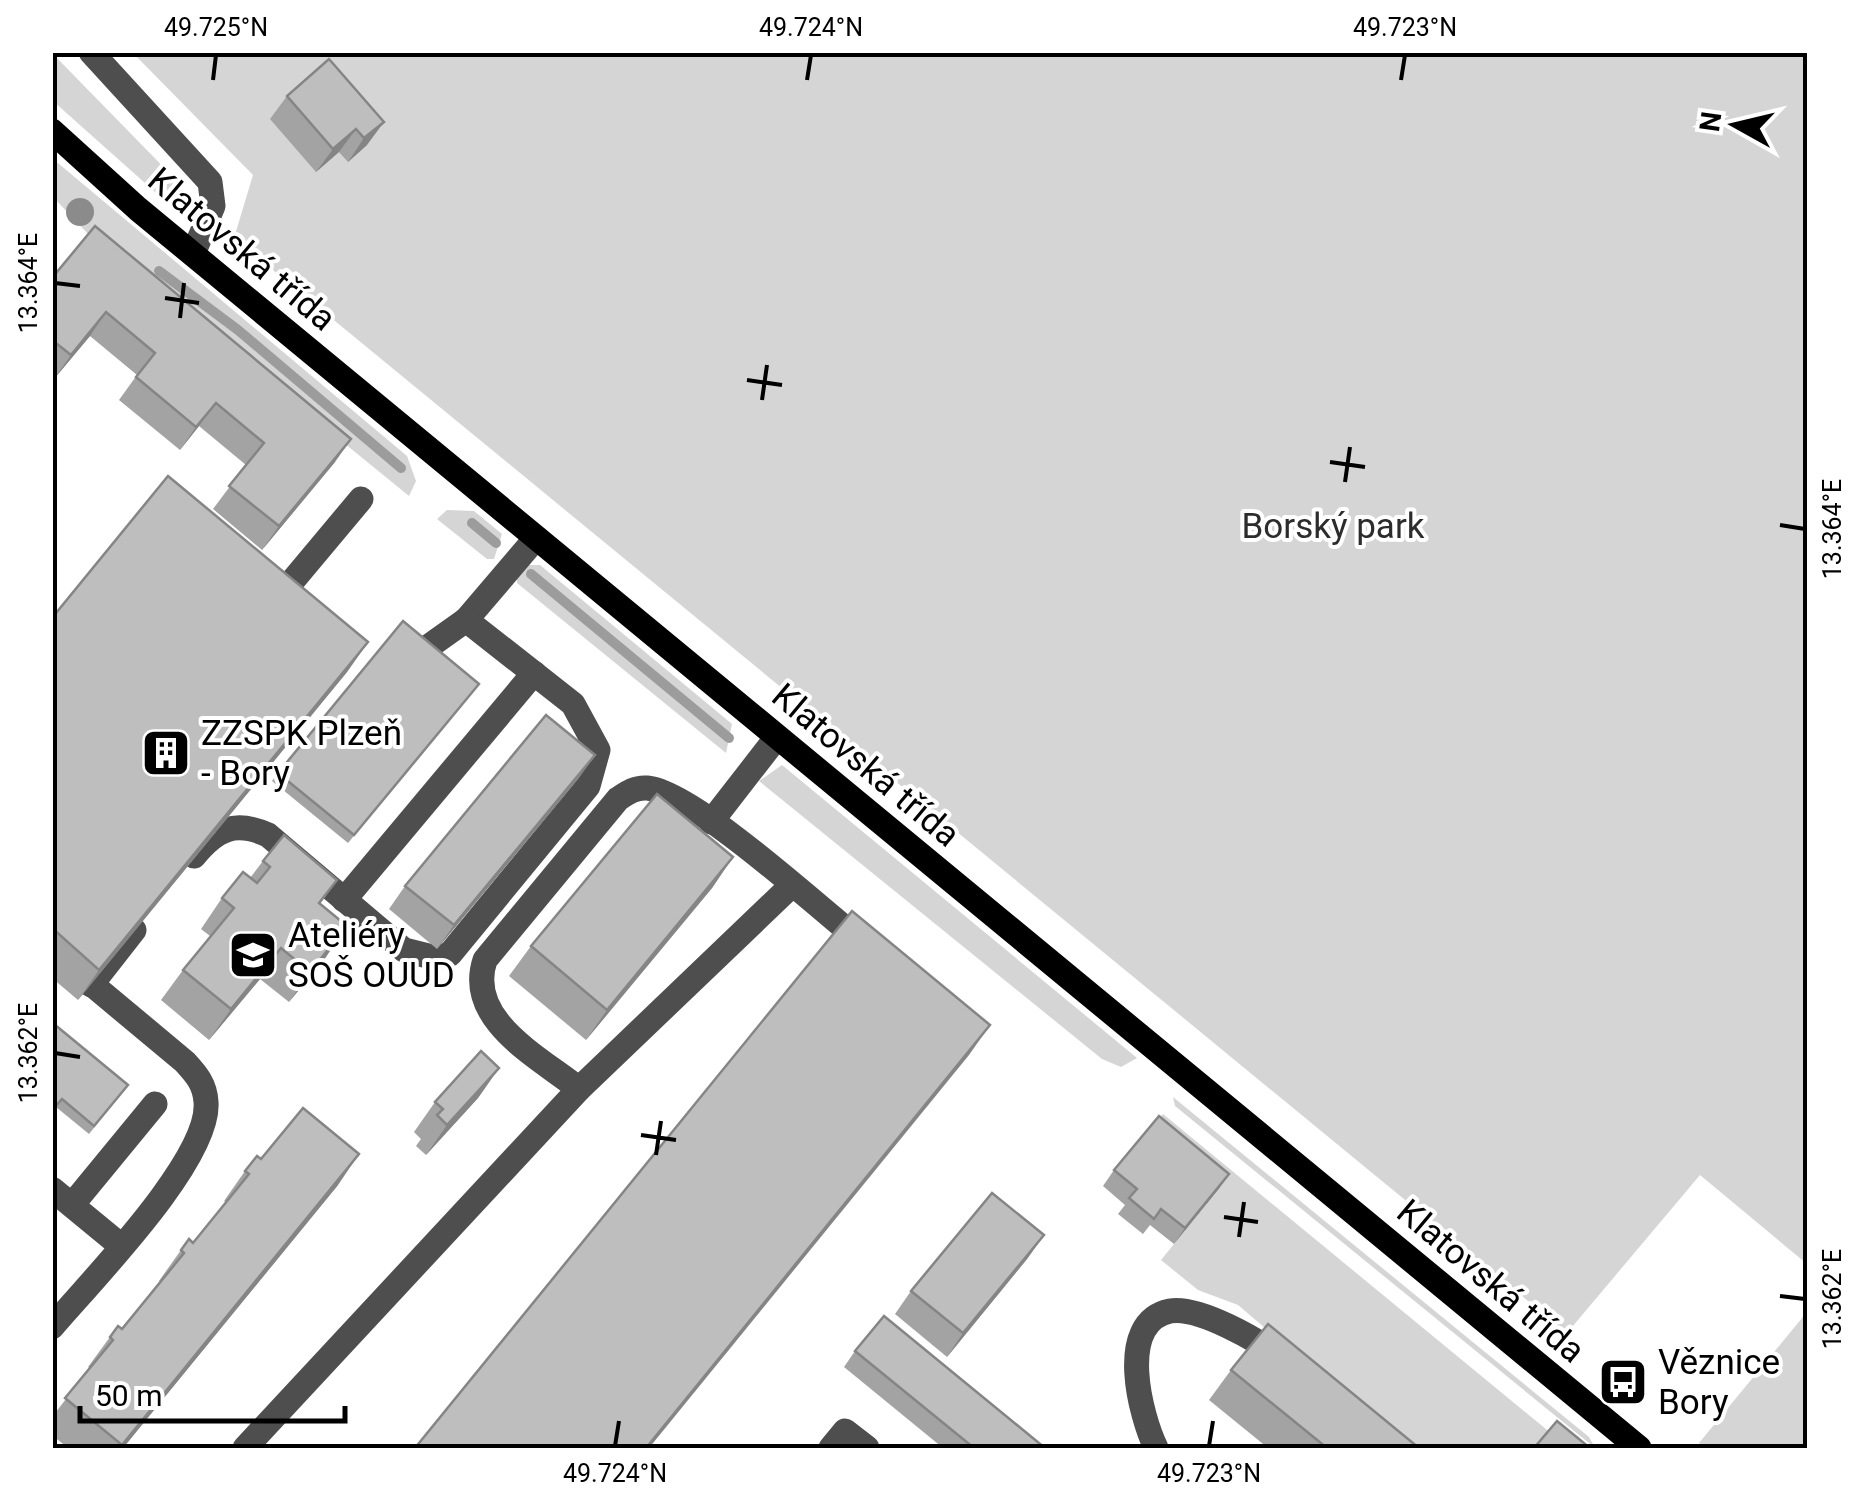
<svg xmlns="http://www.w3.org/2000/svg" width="1860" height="1501" font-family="Roboto,sans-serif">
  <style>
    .green { fill: #d5d5d5 }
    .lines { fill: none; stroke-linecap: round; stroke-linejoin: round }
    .stream { stroke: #9c9c9c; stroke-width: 10 }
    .minor { stroke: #4e4e4e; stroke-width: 25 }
    .major { stroke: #000; stroke-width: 25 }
    .tree { fill: #8b8b8b }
    .wall { fill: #a3a3a3 }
    .shaded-wall { fill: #858585 }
    .building { fill: #bebebe; stroke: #858585; stroke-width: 2.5 }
    .ticks { fill: none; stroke: #000; stroke-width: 4 }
    .labels { text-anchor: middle; stroke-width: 8; stroke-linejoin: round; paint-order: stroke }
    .street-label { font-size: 35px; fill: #000; stroke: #fff }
    .park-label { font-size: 35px; fill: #2c2c2c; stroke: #fff }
    .poi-label { font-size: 35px; fill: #000; stroke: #fff; text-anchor: start }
    .neatline { fill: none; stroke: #000; stroke-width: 4 }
    .ticks-label { font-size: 25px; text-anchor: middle; fill: #000 }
  </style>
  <rect width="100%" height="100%" fill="#fff"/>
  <g class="green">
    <path d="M52,53L179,183L176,198L164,200L53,101Z"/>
    <path d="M133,53H1807V1264L1700,1175L1567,1333L234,238L253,175Z"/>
    <path d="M52,158L407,456L416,481L409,496L90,236L53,197Z"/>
    <path d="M447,510L474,511L502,534L494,559H487L437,519Z"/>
    <path d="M529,565H540L732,724L726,753L517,583L516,572Z"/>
    <path d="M782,765L1137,1058L1121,1067L1102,1059L759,781Z"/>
    <path d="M1173,1097L1589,1437L1595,1448L1175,1106Z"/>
    <path d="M1163,1114L1569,1448H1406L1238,1305L1198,1290L1161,1260L1218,1190L1148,1132Z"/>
    <path d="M1807,1312V1448H1706L1699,1443Z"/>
  </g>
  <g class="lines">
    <g class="stream">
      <path d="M159,271L238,330L401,468"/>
      <path d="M472,523L496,543"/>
      <path d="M531,574L729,738"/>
    </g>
    <g class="minor">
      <path d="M91,52L210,182L213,206L193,254"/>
      <path d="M274,603L361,499"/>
      <path d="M428,647L466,620L536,538"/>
      <path d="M711,822L777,737"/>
      <path d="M194,856C216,829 235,820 268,835L404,950L436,958L450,954L588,786L598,750L573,704L466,620"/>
      <path d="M344,900L534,673"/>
      <path d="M52,951L185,1062C196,1074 205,1084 206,1102C211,1159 91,1281 52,1327"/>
      <path d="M91,985L134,930"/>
      <path d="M579,1089C539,1057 465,1020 485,960L618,799C627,793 635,787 647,788C692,791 824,912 865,945"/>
      <path d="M52,1189L120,1245"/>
      <path d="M72,1205L155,1104"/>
      <path d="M245,1448L579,1089L791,886"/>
      <path d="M831,1448L845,1431L867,1448"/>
      <path d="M1156,1448C1141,1417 1115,1322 1170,1311C1199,1306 1260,1341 1282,1359"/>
    </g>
    <path class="major" d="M52,131L138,209L1639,1448"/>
  </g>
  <circle class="tree" cx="80" cy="212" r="14"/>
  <g class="wall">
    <path d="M329,59L367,145L348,162L339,152L316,172L270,119L287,96Z"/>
    <path d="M52,278L335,462L262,550L213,509L246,465L199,426L180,450L119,400L137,375L90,336L54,379L52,377Z"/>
    <path d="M52,618L368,642L347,672L78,1000L52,978Z"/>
    <path d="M473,692L348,843L272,781L278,773Z"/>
    <path d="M595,755L578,779L437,949L389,909L405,886Z"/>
    <path d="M733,857L712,888L586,1040L509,976L531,946Z"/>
    <path d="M263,861L337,880L320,904L326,957L289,1002L260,979L209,1040L161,1000L183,970L210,936L201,929L222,898L250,878Z"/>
    <path d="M52,1026L122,1093L89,1134L56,1107Z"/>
    <path d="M499,1068L478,1098L426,1155L416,1146L421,1139L414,1132L435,1102Z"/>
    <path d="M261,1159L338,1185L123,1448H68L52,1435V1417L90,1368L88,1367L110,1337L122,1329L161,1282L159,1281L181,1250L193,1243L226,1202L224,1201L245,1171Z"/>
    <path d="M1114,1170L1229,1174L1174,1244L1150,1225L1143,1234L1118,1214L1125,1205L1103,1186Z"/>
    <path d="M1044,1235L1027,1259L947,1357L895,1314L911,1291Z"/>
    <path d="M855,1351L1045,1448H943L844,1367Z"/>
    <path d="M1231,1370L1419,1448H1268L1209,1400Z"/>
  </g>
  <g class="shaded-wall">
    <path d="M384,122L367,145L348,162L364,138Z"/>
    <path d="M356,129L339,152L316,172L333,149Z"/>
    <path d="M106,312L90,336L54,379L71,355Z"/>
    <path d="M216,403L199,426L180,450L196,427Z"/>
    <path d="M351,439L335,462L262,550L279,526Z"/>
    <path d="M368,642L347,672L78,1000L99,970Z"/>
    <path d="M595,755L578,779L437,949L454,925Z"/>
    <path d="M733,857L712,888L586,1040L607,1010Z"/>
    <path d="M347,926L326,957L289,1002L310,972Z"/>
    <path d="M281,948L260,979L209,1040L231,1009Z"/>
    <path d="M990,1025L969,1055L649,1448H646Z"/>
    <path d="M499,1068L478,1098L426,1155L447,1125Z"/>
    <path d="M359,1154L338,1185L123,1448H120Z"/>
    <path d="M1229,1174L1218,1190L1174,1244L1185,1228Z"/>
    <path d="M1044,1235L1027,1259L947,1357L963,1333Z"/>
  </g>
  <g class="building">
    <path d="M329,59L384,122L364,138L356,129L333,149L287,96Z"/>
    <path d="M95,226L351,439L279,526L229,486L264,443L216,403L196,427L136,377L155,353L106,312L71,355L52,340V278Z"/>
    <path d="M168,476L368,642L99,970L52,928V618Z"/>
    <path d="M403,621L479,684L354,835L278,773Z"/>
    <path d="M546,715L595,755L454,925L405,886Z"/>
    <path d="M657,794L733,857L607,1010L531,946Z"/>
    <path d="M284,835L337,880L319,903L347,926L310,972L281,948L231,1009L183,970L234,908L222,898L243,872L257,883L270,867L263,861Z"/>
    <path d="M852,911L990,1025L646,1448H415Z"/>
    <path d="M54,1024L128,1085L94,1126L62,1099L52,1110V1026Z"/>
    <path d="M481,1051L499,1068L447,1125L437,1115L443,1109L435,1102Z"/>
    <path d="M303,1108L359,1154L122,1445L65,1398L113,1340L110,1337L118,1326L122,1329L184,1253L181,1250L189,1239L193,1243L249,1174L245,1171L257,1156L261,1159Z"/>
    <path d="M1159,1116L1229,1174L1185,1228L1161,1209L1154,1219L1129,1198L1137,1189L1114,1170Z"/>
    <path d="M992,1193L1044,1235L963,1333L911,1291Z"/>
    <path d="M884,1316L1045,1448H974L855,1351Z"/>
    <path d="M1268,1324L1419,1448H1327L1231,1370Z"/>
    <path d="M1557,1421L1590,1448H1534Z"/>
  </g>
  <path class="ticks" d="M213,80L216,55M807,80L811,55M1401,80L1405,55M55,283L80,286M165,298L199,303M180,318L184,283M747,380L782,385M762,400L767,365M1330,462L1365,467M1345,482L1350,447M1780,525L1805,529M55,1053L80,1057M641,1135L676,1140M656,1155L661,1121M1224,1217L1258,1222M1239,1237L1244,1202M1780,1296L1805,1299M615,1446L619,1421M1209,1446L1213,1421"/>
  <defs>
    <g id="building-square" transform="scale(2.5)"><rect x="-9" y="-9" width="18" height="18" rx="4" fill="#000" stroke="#fff"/><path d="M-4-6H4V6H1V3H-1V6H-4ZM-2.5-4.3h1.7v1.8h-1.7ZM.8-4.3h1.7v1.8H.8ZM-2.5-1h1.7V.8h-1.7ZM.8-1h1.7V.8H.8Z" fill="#fff"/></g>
    <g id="school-square" transform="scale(2.5)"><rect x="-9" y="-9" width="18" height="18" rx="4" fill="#000" stroke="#fff"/><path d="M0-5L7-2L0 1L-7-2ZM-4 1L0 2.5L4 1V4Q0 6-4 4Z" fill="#fff"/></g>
    <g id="bus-square" transform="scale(2.5)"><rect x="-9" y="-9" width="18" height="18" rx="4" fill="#000" stroke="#fff"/><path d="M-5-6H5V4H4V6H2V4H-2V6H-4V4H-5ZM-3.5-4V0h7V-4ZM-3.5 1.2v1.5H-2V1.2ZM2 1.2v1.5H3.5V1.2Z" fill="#fff"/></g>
  </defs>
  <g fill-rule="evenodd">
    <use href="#building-square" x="166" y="753"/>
    <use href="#school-square" x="253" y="955"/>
    <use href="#bus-square" x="1623" y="1382"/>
  </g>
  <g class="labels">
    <g class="street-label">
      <text transform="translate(242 249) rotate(40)" y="12">Klatovská třída</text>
      <text transform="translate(866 765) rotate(40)" y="12">Klatovská třída</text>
      <text transform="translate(1491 1281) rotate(40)" y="12">Klatovská třída</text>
    </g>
    <g class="park-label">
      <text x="1333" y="538">Borský park</text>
    </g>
    <g class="poi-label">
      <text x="201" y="745">ZZSPK Plzeň<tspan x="201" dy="40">- Bory</tspan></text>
      <text x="288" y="947">Ateliéry<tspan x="288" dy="40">SOŠ OUUD</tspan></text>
      <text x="1658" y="1374">Věznice<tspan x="1658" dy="40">Bory</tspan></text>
    </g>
  </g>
  <rect width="1860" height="1501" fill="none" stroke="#ffffff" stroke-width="110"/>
  <g transform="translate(1735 125) rotate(278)" stroke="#ffffff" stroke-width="8" paint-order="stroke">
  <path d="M0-8L18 38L0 25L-18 38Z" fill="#000000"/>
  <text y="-15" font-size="28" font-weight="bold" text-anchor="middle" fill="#000000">N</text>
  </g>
  <path d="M80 1406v15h265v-15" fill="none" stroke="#000000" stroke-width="5"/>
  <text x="95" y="1406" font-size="30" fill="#000000" stroke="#ffffff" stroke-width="8" paint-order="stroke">50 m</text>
  <rect x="55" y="55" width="1750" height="1391" class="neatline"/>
  <g class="ticks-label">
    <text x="216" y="36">49.725°N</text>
    <text x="811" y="36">49.724°N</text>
    <text x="1405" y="36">49.723°N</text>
    <text transform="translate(28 283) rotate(-90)" y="9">13.364°E</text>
    <text transform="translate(1832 529) rotate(-90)" y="9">13.364°E</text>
    <text transform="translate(28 1053) rotate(-90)" y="9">13.362°E</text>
    <text transform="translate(1832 1299) rotate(-90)" y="9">13.362°E</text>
    <text x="615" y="1482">49.724°N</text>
    <text x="1209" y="1482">49.723°N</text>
  </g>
</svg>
